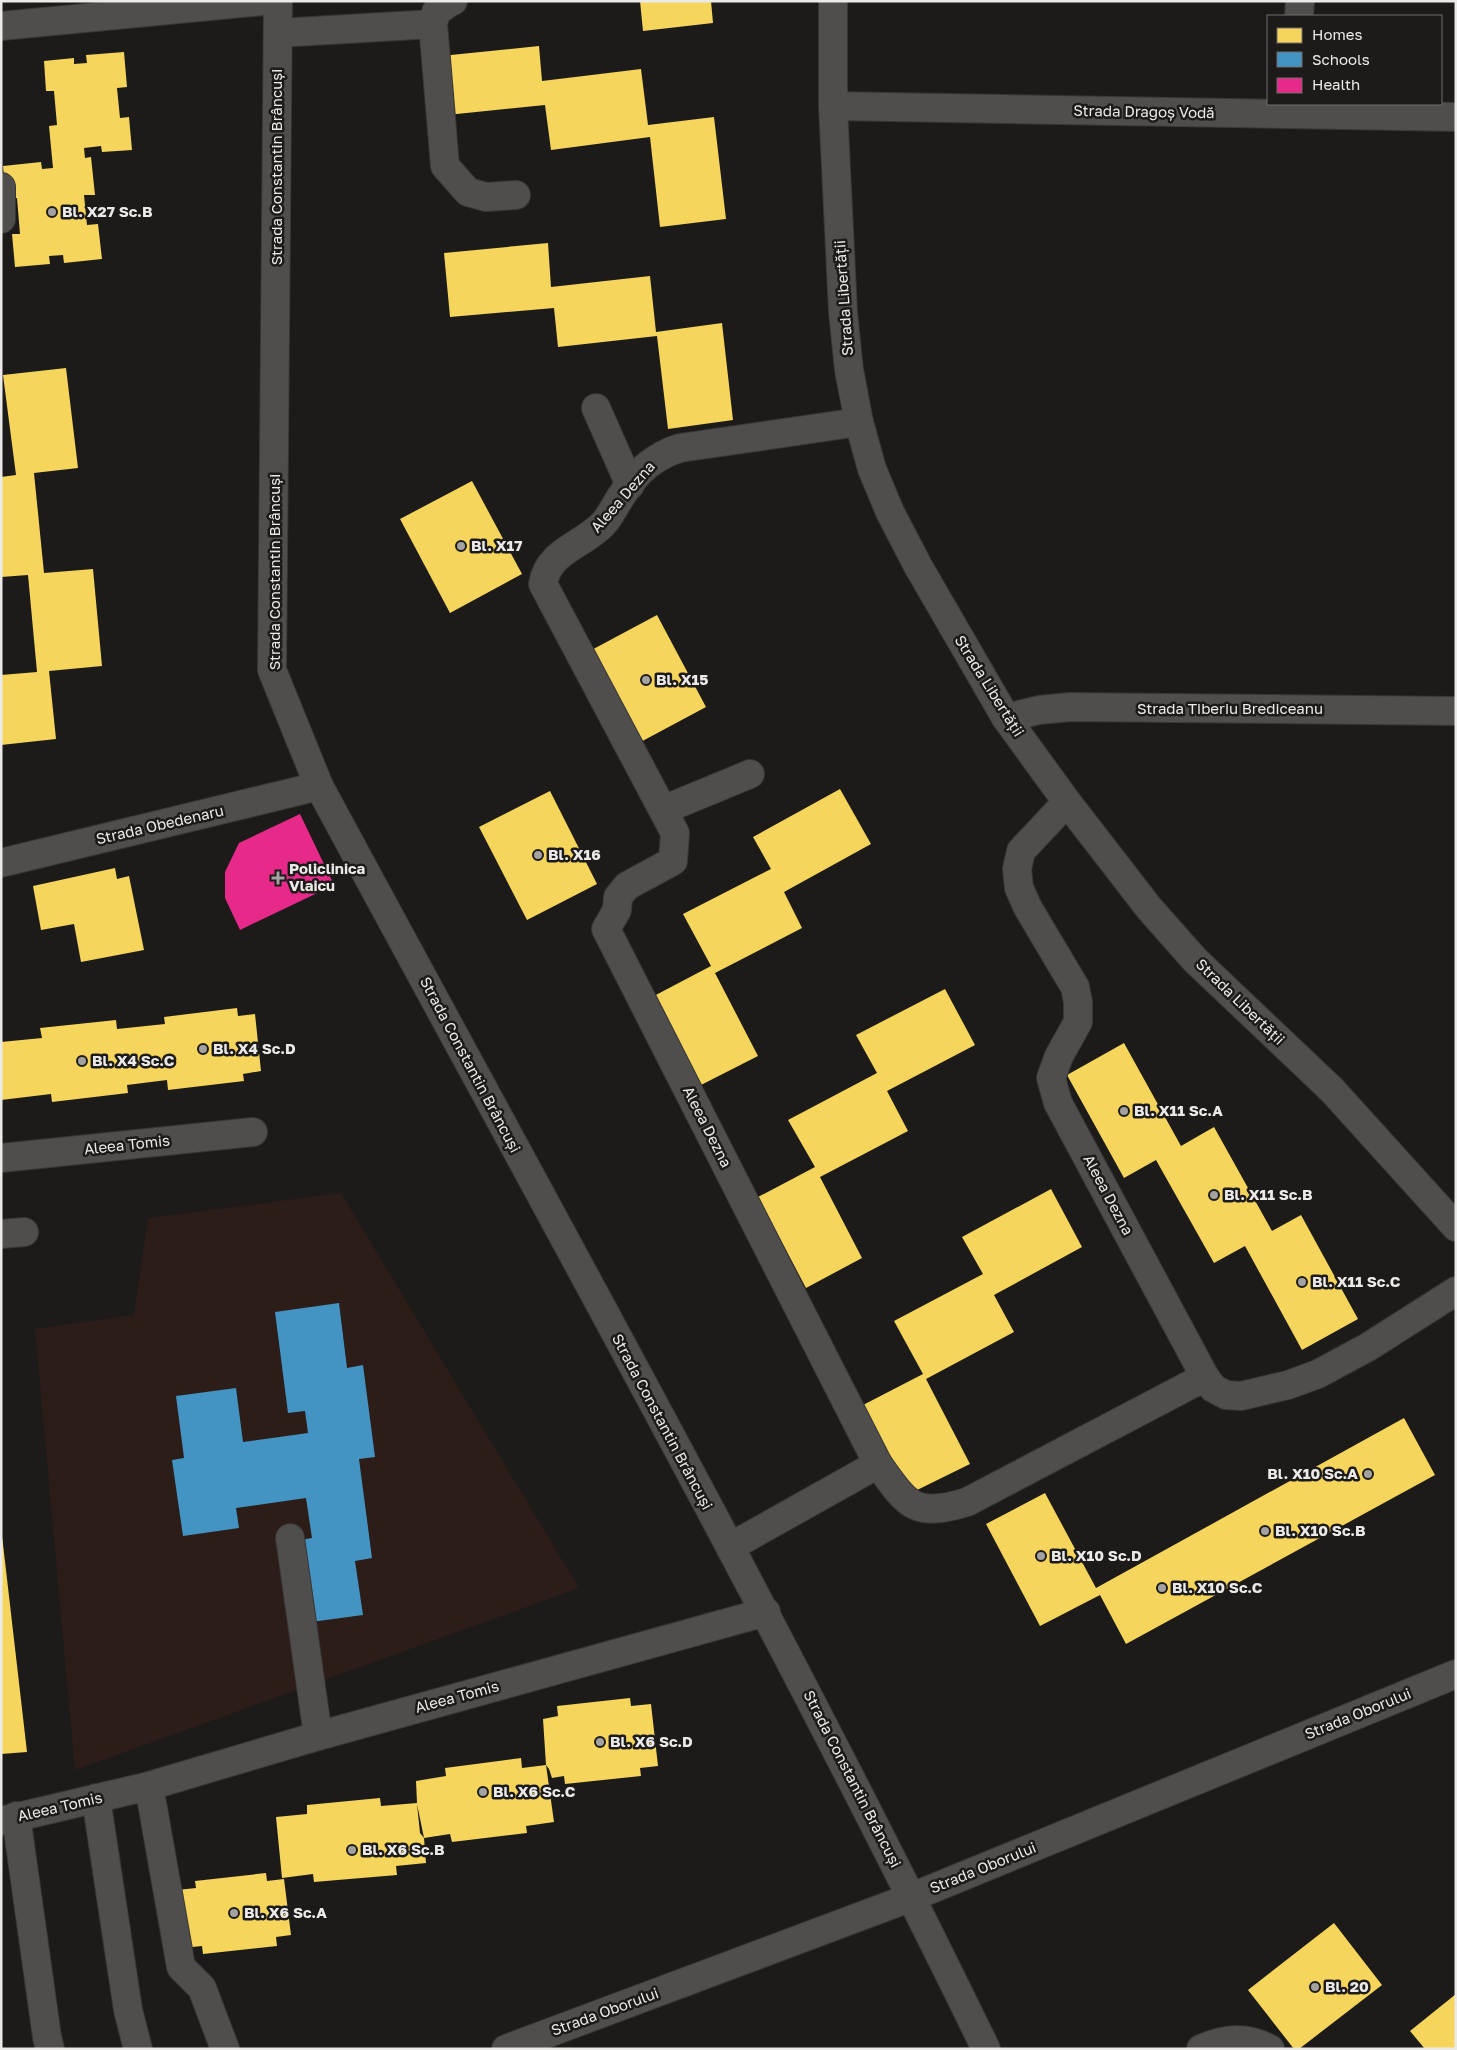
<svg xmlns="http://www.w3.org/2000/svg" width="1457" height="2050" font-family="'Golos Text',sans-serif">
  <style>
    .education { fill: #2c1d19 }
    .homes { fill: #f6d55c; fill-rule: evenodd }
    .schools { fill: #4393c3 }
    .health { fill: #e7298a }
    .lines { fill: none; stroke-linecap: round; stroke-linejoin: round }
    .minor-casing { stroke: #383636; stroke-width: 30 }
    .minor { stroke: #4f4e4d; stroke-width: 28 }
    .poi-dot { fill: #a3a2a1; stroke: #1d1b19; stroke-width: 2 }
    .labels { text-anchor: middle; stroke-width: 5; stroke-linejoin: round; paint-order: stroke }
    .street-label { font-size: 15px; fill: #eceae9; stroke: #1d1b19 }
    .poi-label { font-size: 15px; font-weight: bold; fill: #eceae9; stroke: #1d1b19; text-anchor: start }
  </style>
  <rect width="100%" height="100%" fill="#1c1b1a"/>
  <path class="education" d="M341,1193L579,1588L75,1770L35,1329L134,1315L148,1218Z"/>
  <g class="homes">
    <path d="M640,1H711L713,23L643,31Z"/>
    <path d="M539,46L542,81L641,69L648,125L714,117L726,219L660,227L650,137L551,150L545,105L447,115L441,56Z"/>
    <path d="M124,52L127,87L117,88L120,118L129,117L132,150L102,152L101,146L84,148L85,158L91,157L95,195H84L87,225L98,224L102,259L64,263L63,255L49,256L50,264L15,267L12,234H20L17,198L6,199L3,166L41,162L42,169L53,168L49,126L57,125L54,91H46L44,61L74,58V64L87,63L86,55Z"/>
    <path d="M548,243L551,287L650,276L656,332L722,323L733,420L668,429L657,336L558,347L554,308L450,317L444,253Z"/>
    <path d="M66,368L78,468L34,473L44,573L93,569L102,666L49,671L56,739L1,745V675L37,672L28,575L1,577V477L16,475L3,375Z"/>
    <path d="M472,481L522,574L450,613L400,519Z"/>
    <path d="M657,615L706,707L635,745L586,653Z"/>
    <path d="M840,789L871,844L784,892L802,928L715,973L758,1056L699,1086L652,997L711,966L683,914L771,869L753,837Z"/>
    <path d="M550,791L597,884L527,920L479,827Z"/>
    <path d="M115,868L117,879L129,876L144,950L81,962L74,924L41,930L33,886Z"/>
    <path d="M945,989L975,1045L887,1091L908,1131L820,1177L862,1258L806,1288L758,1197L815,1167L788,1120L877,1073L856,1035Z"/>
    <path d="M237,1008L238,1016L255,1014L261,1071L243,1074L244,1081L168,1090L167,1080L127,1085L128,1093L52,1102L51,1094L1,1100V1042L42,1038L40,1028L116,1020L117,1029L165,1024L164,1017Z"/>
    <path d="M1124,1043L1181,1146L1214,1127L1272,1231L1301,1215L1358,1319L1302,1350L1245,1246L1214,1263L1156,1160L1124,1178L1067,1075Z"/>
    <path d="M1051,1189L1082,1247L994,1295L1014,1332L926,1379L970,1464L909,1494L863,1405L923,1374L894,1321L983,1274L962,1237Z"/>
    <path d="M1404,1418L1435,1475L1126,1644L1100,1595L1040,1626L986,1524L1045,1493L1096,1588Z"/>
    <path d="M1,1527L27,1752L1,1754Z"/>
    <path d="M630,1698L631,1706L651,1704L658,1766L640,1768L641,1776L565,1784L564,1776L552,1778L549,1769L546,1765L554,1822L526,1826L527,1833L452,1842L450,1834L424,1838L426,1863L396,1866L397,1875L314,1882L313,1874L282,1878L276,1817L307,1814V1805L380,1798L381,1806L417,1803L416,1781L446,1776L445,1768L521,1758L522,1768L546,1765L543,1719L558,1716L557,1706ZM417,1804L424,1838L420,1833Z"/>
    <path d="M266,1873L267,1881L284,1879L291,1935L276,1937L277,1946L203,1954L202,1946L183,1948L177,1890L196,1888L195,1881Z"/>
    <path d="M1334,1923L1382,1985L1299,2049H1294L1248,1990Z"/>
    <path d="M1456,1994V2049H1425L1410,2031Z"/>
  </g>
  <path class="schools" d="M339,1303L347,1368L363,1365L375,1457L359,1459L372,1558L355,1561L363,1615L311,1622L300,1540L312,1538L306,1498L236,1508L239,1528L183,1536L172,1460L184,1458L176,1396L236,1388L243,1442L308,1433L305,1411L288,1413L275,1312Z"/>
  <path class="health" d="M300,814L334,885L240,930L225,898V872L239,843Z"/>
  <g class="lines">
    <g class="minor-casing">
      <g id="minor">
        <path d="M278,1L272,670L319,786C545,1205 778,1621 986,2049"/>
        <path d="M833,1V106L843,312L849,370L859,422L872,469L890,512L918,566L1006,718L1067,802L1149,908L1195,960L1332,1090L1456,1227"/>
        <path d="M1299,16L1300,1"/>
        <path d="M433,24L445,166L468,192L486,197L516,195"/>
        <path d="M1,26L264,1"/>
        <path d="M278,33L433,24L436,12L450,2L453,1"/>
        <path d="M833,106L1456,117"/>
        <path d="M1,187V219"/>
        <path d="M596,408L630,485"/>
        <path d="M859,422L680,448C657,455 637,471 624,492C616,503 612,514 603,524C582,546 548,551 543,584L675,833L673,861L627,886L618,897L617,910L606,929L878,1464"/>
        <path d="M1006,718L1039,710L1070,707L1456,711"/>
        <path d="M1067,802L1021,851L1017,869L1019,888L1028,908L1075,987L1078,1002V1022L1059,1056L1051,1078L1058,1103L1205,1377"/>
        <path d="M663,810L750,774"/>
        <path d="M1,863L319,786"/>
        <path d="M1,1158L253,1132"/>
        <path d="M1,1234L24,1232"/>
        <path d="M290,1538L318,1736"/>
        <path d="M730,1547L878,1464C908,1506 914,1518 967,1502L1205,1377L1213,1388L1226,1395L1241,1396L1288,1385L1318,1374L1368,1347L1456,1291"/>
        <path d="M149,1786L181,1967L202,1988L225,2049"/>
        <path d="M96,1798L128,2010L138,2049"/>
        <path d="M16,1816L47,2037L50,2049"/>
        <path d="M1,1821L149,1786L318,1736L766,1612"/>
        <path d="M506,2049L912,1897L1456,1674"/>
        <path d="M1201,2049C1225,2038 1246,2036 1270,2049"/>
      </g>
    </g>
    <use href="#minor" class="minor"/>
  </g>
  <g class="poi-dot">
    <circle cx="52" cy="212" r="5"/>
    <circle cx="461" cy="546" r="5"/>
    <circle cx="646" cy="680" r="5"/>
    <circle cx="538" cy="855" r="5"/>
    <path d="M275.5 870.5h5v5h5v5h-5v5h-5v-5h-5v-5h5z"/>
    <circle cx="203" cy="1049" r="5"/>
    <circle cx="82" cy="1061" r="5"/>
    <circle cx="1124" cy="1111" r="5"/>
    <circle cx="1214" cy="1195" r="5"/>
    <circle cx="1302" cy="1282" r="5"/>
    <circle cx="1368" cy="1474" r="5"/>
    <circle cx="1265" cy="1531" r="5"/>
    <circle cx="1041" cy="1556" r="5"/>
    <circle cx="1162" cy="1588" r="5"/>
    <circle cx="600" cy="1742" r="5"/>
    <circle cx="483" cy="1792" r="5"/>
    <circle cx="352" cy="1850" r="5"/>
    <circle cx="234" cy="1913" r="5"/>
    <circle cx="1315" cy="1987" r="5"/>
  </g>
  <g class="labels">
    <g class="street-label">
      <text transform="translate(1144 112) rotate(1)" y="5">Strada Dragoș Vodă</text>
      <text transform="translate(277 167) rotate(-90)" y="5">Strada Constantin Brâncuși</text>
      <text transform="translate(844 298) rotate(-94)" y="5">Strada Libertății</text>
      <text transform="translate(623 497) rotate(-49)" y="5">Aleea Dezna</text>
      <text transform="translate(275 572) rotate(-90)" y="5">Strada Constantin Brâncuși</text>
      <text transform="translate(989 686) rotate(58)" y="5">Strada Libertății</text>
      <text x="1230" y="714">Strada Tiberiu Brediceanu</text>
      <text transform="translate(160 825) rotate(-13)" y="5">Strada Obedenaru</text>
      <text transform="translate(1240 1002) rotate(44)" y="5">Strada Libertății</text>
      <text transform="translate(470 1065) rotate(62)" y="5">Strada Constantin Brâncuși</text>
      <text transform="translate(707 1127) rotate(63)" y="5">Aleea Dezna</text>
      <text transform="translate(127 1145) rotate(-6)" y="5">Aleea Tomis</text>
      <text transform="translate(1108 1195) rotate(62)" y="5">Aleea Dezna</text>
      <text transform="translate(662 1422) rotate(62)" y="5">Strada Constantin Brâncuși</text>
      <text transform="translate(457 1697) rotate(-15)" y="5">Aleea Tomis</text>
      <text transform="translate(1358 1714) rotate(-22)" y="5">Strada Oborului</text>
      <text transform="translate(852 1779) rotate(63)" y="5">Strada Constantin Brâncuși</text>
      <text transform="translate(60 1807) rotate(-13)" y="5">Aleea Tomis</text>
      <text transform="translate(983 1868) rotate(-22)" y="5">Strada Oborului</text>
      <text transform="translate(605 2012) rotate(-20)" y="5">Strada Oborului</text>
    </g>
    <g class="poi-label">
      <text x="62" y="217">Bl. X27 Sc.B</text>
      <text x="471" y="551">Bl. X17</text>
      <text x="656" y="685">Bl. X15</text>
      <text x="548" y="860">Bl. X16</text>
      <text x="289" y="874">Policlinica<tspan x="289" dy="17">Vlaicu</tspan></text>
      <text x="213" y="1054">Bl. X4 Sc.D</text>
      <text x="92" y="1066">Bl. X4 Sc.C</text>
      <text x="1134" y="1116">Bl. X11 Sc.A</text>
      <text x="1224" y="1200">Bl. X11 Sc.B</text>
      <text x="1312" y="1287">Bl. X11 Sc.C</text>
      <text x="1358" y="1479" text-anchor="end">Bl. X10 Sc.A</text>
      <text x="1275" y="1536">Bl. X10 Sc.B</text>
      <text x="1051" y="1561">Bl. X10 Sc.D</text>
      <text x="1172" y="1593">Bl. X10 Sc.C</text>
      <text x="610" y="1747">Bl. X6 Sc.D</text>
      <text x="493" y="1797">Bl. X6 Sc.C</text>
      <text x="362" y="1855">Bl. X6 Sc.B</text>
      <text x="244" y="1918">Bl. X6 Sc.A</text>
      <text x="1325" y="1992">Bl. 20</text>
    </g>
  </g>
  <rect width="1457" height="2050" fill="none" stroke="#eceae9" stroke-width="5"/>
  <rect x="1267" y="15" width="175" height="90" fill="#1d1b19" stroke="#706e6c"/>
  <rect x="1277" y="28" width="25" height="15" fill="#f6d55c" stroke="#706e6c"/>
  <text x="1312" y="40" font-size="15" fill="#eceae9">Homes</text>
  <rect x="1277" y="52" width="25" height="15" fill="#4393c3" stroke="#706e6c"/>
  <text x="1312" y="65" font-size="15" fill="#eceae9">Schools</text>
  <rect x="1277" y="78" width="25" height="15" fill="#e7298a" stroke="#706e6c"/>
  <text x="1312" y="90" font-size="15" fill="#eceae9">Health</text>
</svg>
